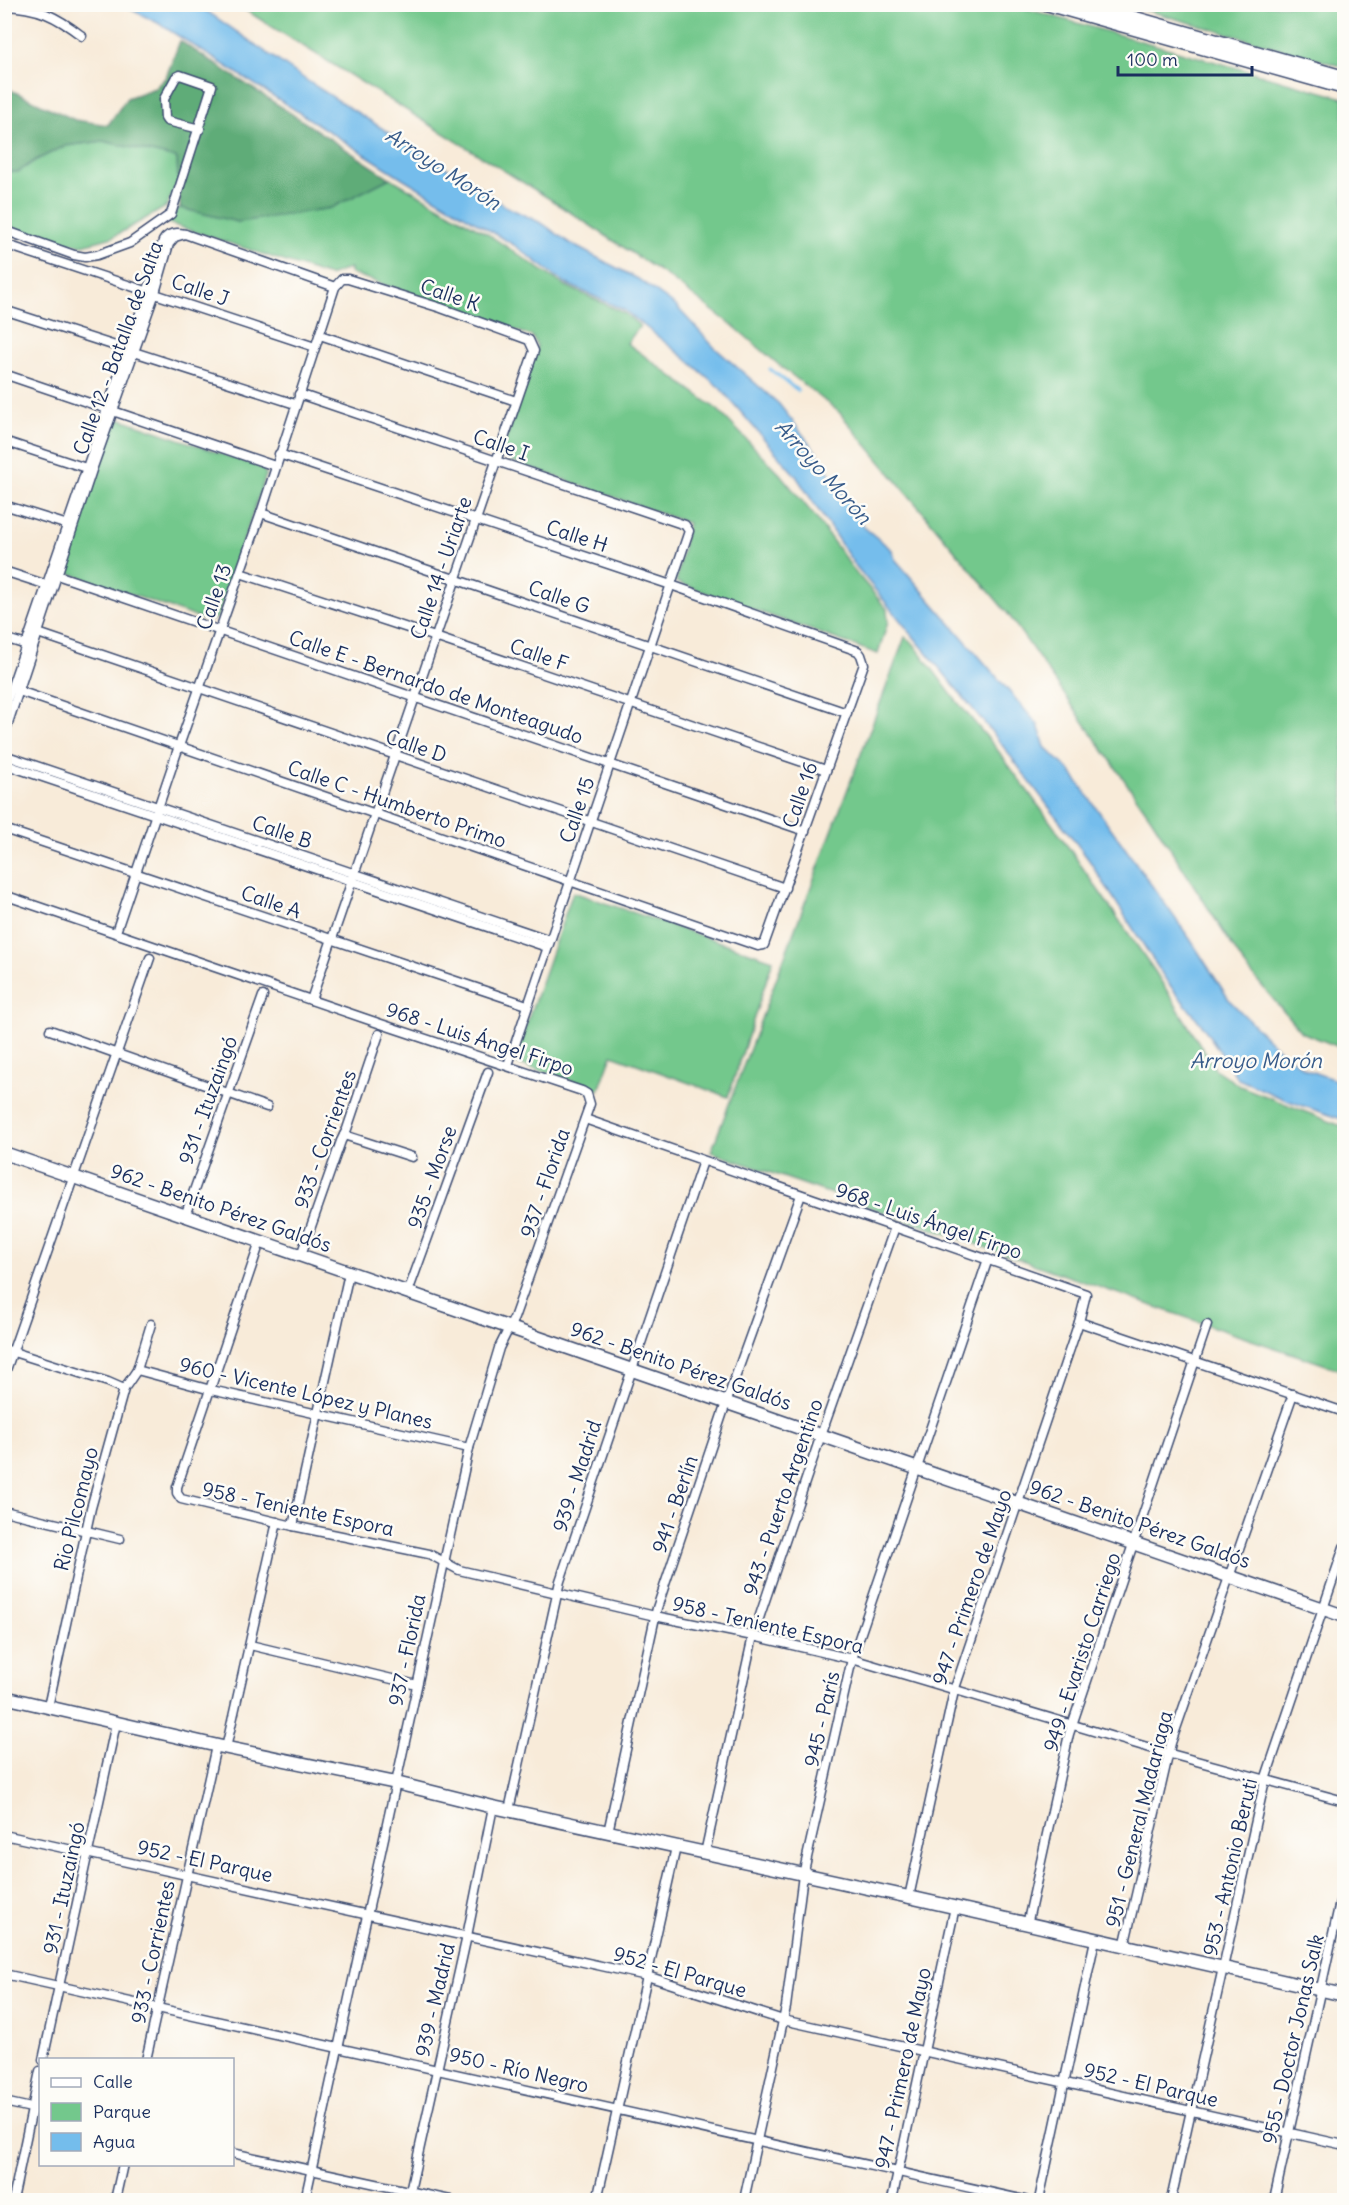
<svg xmlns="http://www.w3.org/2000/svg" width="1349" height="2205" font-family="Delius,sans-serif">
  <style>
    .green { fill: #73c88c; stroke: #477c75; stroke-width: 1.5 }
    .forest { fill: #5eac78; stroke: #3c6e6b; stroke-width: 1.5 }
    .water { fill: #74bdec; stroke: #4876a5; stroke-width: 1.5 }
    .lines { fill: none; stroke-linecap: round; stroke-linejoin: round }
    .stream { stroke: #74bdec; stroke-width: 3 }
    .street-casing { stroke: #3c4b70; stroke-width: 11 }
    .secondary-casing { stroke: #3c4b70; stroke-width: 15 }
    .street { stroke: #fff; stroke-width: 8 }
    .secondary { stroke: #fff; stroke-width: 12 }
    .labels { text-anchor: middle; stroke-width: 5; stroke-linejoin: round; paint-order: stroke }
    .street-label { font-size: 20px; fill: #1b2f5e; stroke: #fdfcf7 }
    .water-label { font-size: 21px; font-style: italic; fill: #365a89; stroke: #fdfcf7 }
  </style>
  <rect width="100%" height="100%" fill="#fdfcf7"/>
  <filter id="ink" filterUnits="userSpaceOnUse"><feTurbulence type="fractalNoise" baseFrequency=".0167" numOctaves="2"/><feDisplacementMap in="SourceGraphic" scale="12" xChannelSelector="R" yChannelSelector="G"/><feConvolveMatrix kernelMatrix="1 2 1 2 8 2 1 2 1" color-interpolation-filters="sRGB"/></filter>
  <filter id="wash" filterUnits="userSpaceOnUse"><feTurbulence type="fractalNoise" baseFrequency=".008" numOctaves="4" result="noise"/><feDisplacementMap in="SourceGraphic" scale="24" xChannelSelector="R" yChannelSelector="G"/><feGaussianBlur stdDeviation="1.35" result="paint"/><feColorMatrix in="noise" values="0 0 0 0 0 0 0 0 0 0 0 0 0 0 0 0 0 1.4 0 .05"/><feComposite in="paint" operator="in"/></filter>
  <g filter="url(#wash)">
    <rect width="100%" height="100%" fill="#f8ebd9"/>
    <g class="green">
      <path d="M237,5H1013L1344,98V1049L1301,1032L1245,966L1151,818L1008,614L839,412L779,365L737,329L667,276L553,201Z"/>
      <path d="M1128,5H1344V67Z"/>
      <path d="M103,141L177,158L178,183L166,207L113,237L83,245L45,241L5,224V171L18,172L36,160L65,146Z"/>
      <path d="M390,178L486,233L564,285L624,313L640,326L627,343L718,410L780,474L816,518L853,569L887,609L888,622L878,654L676,582L688,523L505,459L502,451L537,346L532,336L350,273V268L329,276L168,223L171,214L180,208L238,222L331,208Z"/>
      <path d="M121,419L263,468L266,475L217,618L208,621L68,573L65,567L115,422Z"/>
      <path d="M905,637L913,643L954,698L996,748L1057,831L1156,973L1215,1069L1240,1086L1344,1127V1371L1228,1332L711,1152Z"/>
      <path d="M573,892L773,960L728,1097L612,1055L599,1090L513,1062Z"/>
    </g>
    <path class="forest" d="M180,41L390,178L331,208L238,222L180,208L177,158L103,141L65,146L36,160L18,172L5,171L4,87L75,120L108,125L127,98L155,88L166,77Z"/>
    <path class="water" d="M122,5H198L309,82L424,155L483,189L503,205L543,224L571,244L638,279L676,306L714,347L779,404L814,449L865,528L892,550L895,559L1038,725L1045,747L1070,771L1190,939L1230,1001L1280,1051L1307,1070L1344,1083V1120L1286,1100L1238,1079L1202,1025L1168,983L1089,860L996,737L854,564L796,476L720,388L685,358L624,310L565,283L514,245L404,179L158,23Z"/>
    <g class="lines">
      <path class="stream" d="M770,369L798,391"/>
    </g>
  </g>
  <g filter="url(#ink)">
    <g class="lines">
      <g class="street-casing">
        <g id="street">
          <path d="M4,6C38,7 56,16 82,36"/>
          <path d="M4,230L74,255L85,257L97,255L130,243L171,214L212,86L180,75L176,77L164,99L165,118L167,121L200,129"/>
          <path d="M185,234L335,287"/>
          <path d="M4,244L315,347"/>
          <path d="M4,310L295,404"/>
          <path d="M320,335L516,401"/>
          <path d="M4,374L275,466"/>
          <path d="M299,394L685,525L689,531L508,1065"/>
          <path d="M4,441L89,469"/>
          <path d="M4,505L71,526"/>
          <path d="M261,513L847,713"/>
          <path d="M4,571L50,586"/>
          <path d="M240,573L435,637L826,770"/>
          <path d="M57,575L805,831"/>
          <path d="M38,633L785,888"/>
          <path d="M4,638L30,646"/>
          <path d="M19,691L758,946L764,945L864,664L861,655L858,651L671,585L279,454"/>
          <path d="M4,709L148,290L163,241C168,232 177,232 185,234L175,237L169,244L155,293L92,470L4,735"/>
          <path d="M4,755L550,940"/>
          <path d="M4,764L547,947"/>
          <path d="M4,829L527,1005"/>
          <path d="M4,895L381,1024L582,1091L587,1094L590,1104L514,1318L499,1348L469,1448L305,2200"/>
          <path d="M116,932L179,746L261,513L335,287L342,279H348L441,308L529,340L534,351L311,1000"/>
          <path d="M50,1030L267,1107"/>
          <path d="M585,1119L1086,1294L1079,1322L954,1691L909,1897"/>
          <path d="M344,1135L412,1157"/>
          <path d="M185,1216L263,996"/>
          <path d="M260,1242L177,1487V1493L181,1499L293,1526L429,1554L459,1570L655,1616L753,1636L852,1659L1167,1753L1344,1801"/>
          <path d="M301,1255L341,1141L347,1129L379,1034"/>
          <path d="M408,1292L488,1072"/>
          <path d="M1079,1322L1344,1412"/>
          <path d="M4,1349L108,1382L124,1389"/>
          <path d="M137,1370L211,1390L469,1448"/>
          <path d="M4,1376L150,958"/>
          <path d="M4,1511L120,1539"/>
          <path d="M293,1526L349,1273"/>
          <path d="M250,1645L417,1685"/>
          <path d="M48,1707L91,1508L124,1389L137,1370L151,1324"/>
          <path d="M226,1748L277,1522"/>
          <path d="M509,1810L560,1581L703,1161"/>
          <path d="M608,1832L657,1608L726,1403L801,1195"/>
          <path d="M4,1835L647,1976L783,2020L1344,2145"/>
          <path d="M705,1853L753,1636L821,1435L895,1227"/>
          <path d="M1027,1925L1069,1734L1207,1325"/>
          <path d="M1124,1947L1171,1743L1293,1394"/>
          <path d="M4,1974L1025,2200"/>
          <path d="M43,2060L116,1723"/>
          <path d="M146,2060L216,1746"/>
          <path d="M4,2102L40,2110"/>
          <path d="M232,2153L450,2200"/>
          <path d="M13,2200L40,2071"/>
          <path d="M115,2200L123,2164"/>
          <path d="M408,2200L467,1936L493,1807"/>
          <path d="M597,2200L676,1847"/>
          <path d="M744,2200L786,2007L803,1875L852,1659L988,1259"/>
          <path d="M892,2200L955,1907"/>
          <path d="M1039,2200L1095,1940"/>
          <path d="M1171,2200L1265,1780L1344,1547"/>
          <path d="M1274,2200L1344,1884"/>
        </g>
      </g>
      <g class="secondary-casing">
        <g id="secondary">
          <path d="M1046,4L1344,88"/>
          <path d="M1086,4L1344,77"/>
          <path d="M4,1153L1344,1616"/>
          <path d="M4,1697L218,1746L396,1783L493,1807L909,1897L1344,1995"/>
        </g>
      </g>
      <use href="#street" class="street"/>
      <use href="#secondary" class="secondary"/>
    </g>
  </g>
  <g class="labels">
    <g class="street-label">
      <text transform="translate(200 290) rotate(19)" y="7">Calle J</text>
      <text transform="translate(450 295) rotate(19)" y="7">Calle K</text>
      <text transform="translate(118 348) rotate(-70)" y="7">Calle 12 - Batalla de Salta</text>
      <text transform="translate(501 445) rotate(19)" y="7">Calle I</text>
      <text transform="translate(577 536) rotate(18)" y="7">Calle H</text>
      <text transform="translate(441 568) rotate(-71)" y="7">Calle 14 - Uriarte</text>
      <text transform="translate(214 597) rotate(-71)" y="7">Calle 13</text>
      <text transform="translate(559 597) rotate(19)" y="7">Calle G</text>
      <text transform="translate(539 655) rotate(19)" y="7">Calle F</text>
      <text transform="translate(436 687) rotate(19)" y="7">Calle E - Bernardo de Monteagudo</text>
      <text transform="translate(416 746) rotate(19)" y="7">Calle D</text>
      <text transform="translate(800 795) rotate(-71)" y="7">Calle 16</text>
      <text transform="translate(397 804) rotate(19)" y="7">Calle C - Humberto Primo</text>
      <text transform="translate(577 810) rotate(-71)" y="7">Calle 15</text>
      <text transform="translate(282 832) rotate(19)" y="7">Calle B</text>
      <text transform="translate(271 902) rotate(19)" y="7">Calle A</text>
      <text transform="translate(480 1039) rotate(18)" y="7">968 - Luis Ángel Firpo</text>
      <text transform="translate(208 1100) rotate(-70)" y="7">931 - Ituzaingó</text>
      <text transform="translate(325 1139) rotate(-70)" y="7">933 - Corrientes</text>
      <text transform="translate(432 1177) rotate(-70)" y="7">935 - Morse</text>
      <text transform="translate(545 1183) rotate(-71)" y="7">937 - Florida</text>
      <text transform="translate(221 1208) rotate(19)" y="7">962 - Benito Pérez Galdós</text>
      <text transform="translate(929 1221) rotate(19)" y="7">968 - Luis Ángel Firpo</text>
      <text transform="translate(681 1366) rotate(19)" y="7">962 - Benito Pérez Galdós</text>
      <text transform="translate(306 1393) rotate(13)" y="7">960 - Vicente López y Planes</text>
      <text transform="translate(577 1476) rotate(-72)" y="7">939 - Madrid</text>
      <text transform="translate(783 1497) rotate(-71)" y="7">943 - Puerto Argentino</text>
      <text transform="translate(675 1504) rotate(-71)" y="7">941 - Berlín</text>
      <text transform="translate(76 1509) rotate(-76)" y="7">Rio Pilcomayo</text>
      <text transform="translate(298 1509) rotate(12)" y="7">958 - Teniente Espora</text>
      <text transform="translate(1140 1524) rotate(19)" y="7">962 - Benito Pérez Galdós</text>
      <text transform="translate(972 1587) rotate(-71)" y="7">947 - Primero de Mayo</text>
      <text transform="translate(768 1625) rotate(13)" y="7">958 - Teniente Espora</text>
      <text transform="translate(407 1650) rotate(-78)" y="7">937 - Florida</text>
      <text transform="translate(1082 1652) rotate(-72)" y="7">949 - Evaristo Carriego</text>
      <text transform="translate(822 1719) rotate(-77)" y="7">945 - París</text>
      <text transform="translate(1139 1819) rotate(-76)" y="7">951 - General Madariaga</text>
      <text transform="translate(205 1861) rotate(12)" y="7">952 - El Parque</text>
      <text transform="translate(1230 1867) rotate(-77)" y="7">953 - Antonio Beruti</text>
      <text transform="translate(64 1888) rotate(-78)" y="7">931 - Ituzaingó</text>
      <text transform="translate(153 1952) rotate(-78)" y="7">933 - Corrientes</text>
      <text transform="translate(680 1972) rotate(16)" y="7">952 - El Parque</text>
      <text transform="translate(435 2000) rotate(-77)" y="7">939 - Madrid</text>
      <text transform="translate(1293 2039) rotate(-77)" y="7">955 - Doctor Jonas Salk</text>
      <text transform="translate(903 2068) rotate(-78)" y="7">947 - Primero de Mayo</text>
      <text transform="translate(519 2070) rotate(13)" y="7">950 - Río Negro</text>
      <text transform="translate(1151 2085) rotate(13)" y="7">952 - El Parque</text>
    </g>
    <g class="water-label">
      <text transform="translate(443 169) rotate(33)" y="7">Arroyo Morón</text>
      <text transform="translate(823 472) rotate(48)" y="7">Arroyo Morón</text>
      <text x="1256" y="1068">Arroyo Morón</text>
    </g>
  </g>
  <rect width="1349" height="2205" fill="none" stroke="#fdfcf7" stroke-width="24"/>
  <rect x="39" y="2058" width="195" height="108" fill="#fdfcf7" stroke="#a3aaba" stroke-width="1.5"/>
  <rect x="51" y="2078" width="30" height="9" fill="#ffffff" stroke="#a3aaba" stroke-width="1.5"/>
  <text x="93" y="2088" font-size="18" fill="#1b2f5e">Calle</text>
  <rect x="51" y="2103" width="30" height="18" fill="#73c88c" stroke="#a3aaba" stroke-width="1.5"/>
  <text x="93" y="2118" font-size="18" fill="#1b2f5e">Parque</text>
  <rect x="51" y="2133" width="30" height="18" fill="#74bdec" stroke="#a3aaba" stroke-width="1.5"/>
  <text x="93" y="2148" font-size="18" fill="#1b2f5e">Agua</text>
  <path d="M1118 66v9h134v-9" fill="none" stroke="#1b2f5e" stroke-width="3"/>
  <text x="1127" y="66" font-size="18" fill="#1b2f5e" stroke="#fdfcf7" stroke-width="4.5" paint-order="stroke">100 m</text>
</svg>
